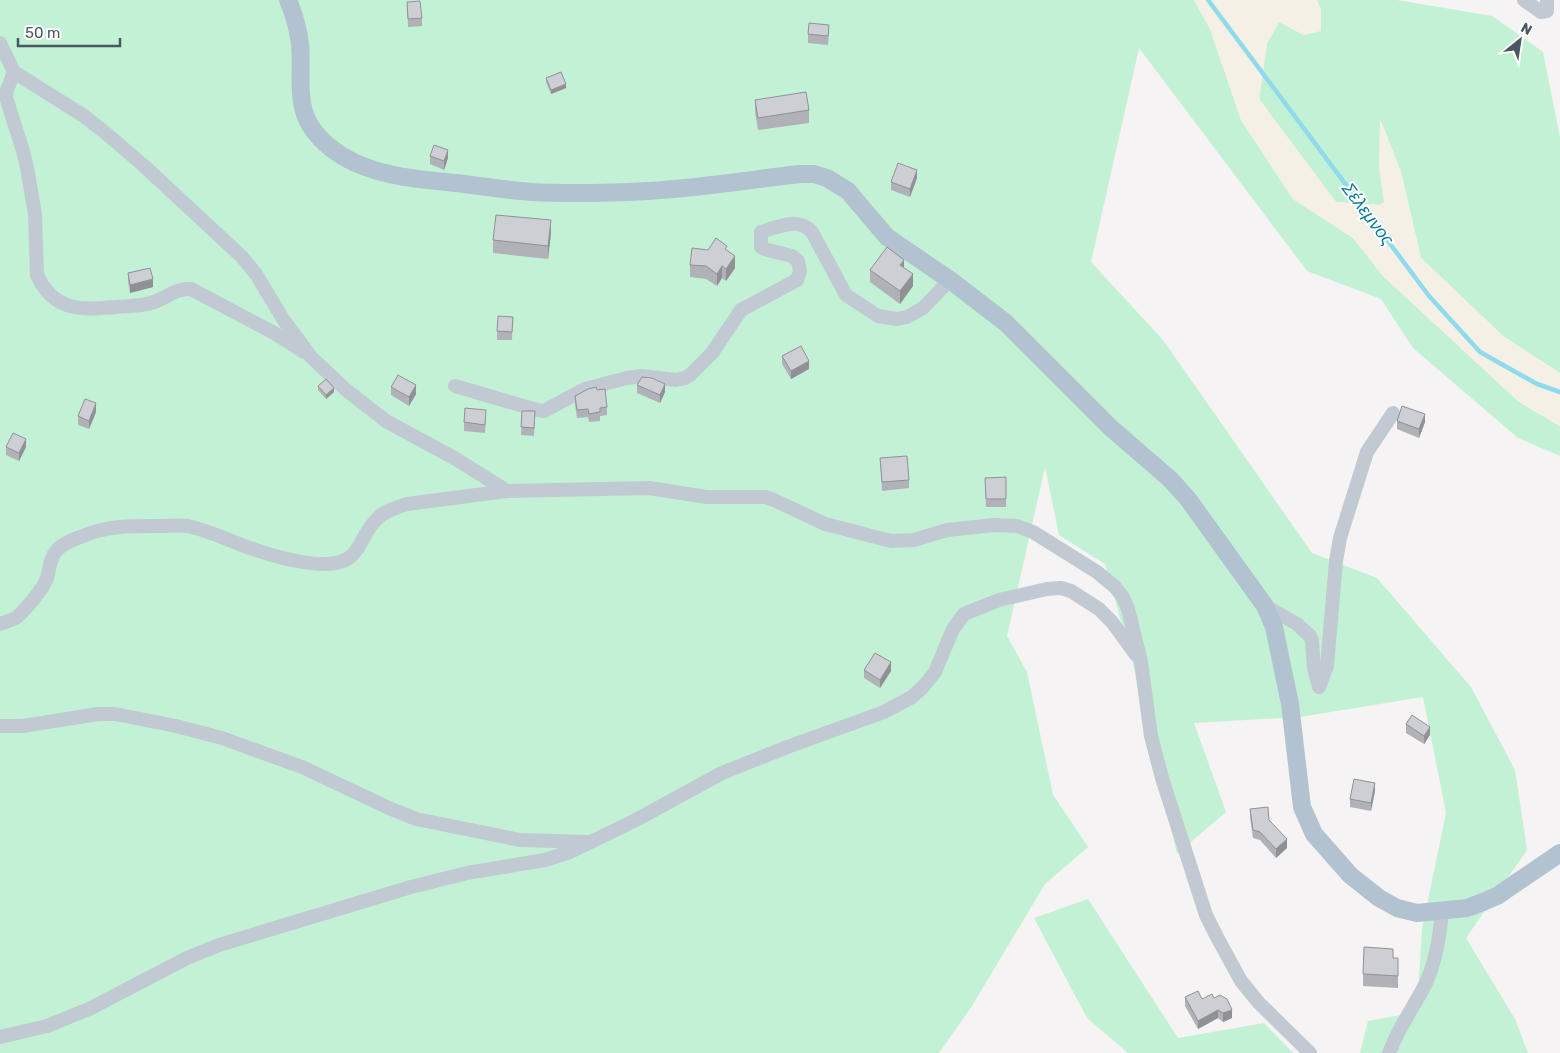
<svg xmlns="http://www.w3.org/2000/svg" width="1560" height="1053" font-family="Rubik,sans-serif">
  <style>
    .green { fill: #c3f1d5 }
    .sand { fill: #f5f0e5 }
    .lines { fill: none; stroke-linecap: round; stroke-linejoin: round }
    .stream { stroke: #90daee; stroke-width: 4.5 }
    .minor { stroke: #c1cad2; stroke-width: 14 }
    .major { stroke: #b3c2d1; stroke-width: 18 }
    .wall { fill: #b0b2b7 }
    .shaded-wall { fill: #909195 }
    .building { fill: #cdcfd5; stroke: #909195 }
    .labels { text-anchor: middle; stroke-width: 4; stroke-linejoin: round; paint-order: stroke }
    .water-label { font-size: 18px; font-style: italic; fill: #0c7c9b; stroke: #fff }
  </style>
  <rect width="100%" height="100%" fill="#f5f3f3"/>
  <g class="green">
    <path d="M0,0H1194L1210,29L1241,120L1293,199L1353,238L1383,276L1519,402L1560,426V456L1518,438L1413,348L1381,299L1307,271L1139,48L1091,262L1163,340L1312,553L1377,578L1471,687L1515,770L1527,850L1466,938L1515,1019L1528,1053H1360L1368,1021L1417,1012L1422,929L1446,813L1423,697L1300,717L1194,723L1226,812L1177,854L1134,668L1105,564L1059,535L1045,467L1007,636L1027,672L1053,795L1088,847L1045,884L972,1006L939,1053H0Z"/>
    <path d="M1317,0H1397L1492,16L1543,52L1560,137V373L1503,336L1421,258L1401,172L1381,121L1379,165L1384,202L1380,205L1336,202L1259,99L1267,43L1279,22L1304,35L1321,10Z"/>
    <path d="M1088,899L1178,1038L1264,1023L1293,1053H1128L1087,1018L1034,918Z"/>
  </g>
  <path class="sand" d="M1194,0H1317L1321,10V31L1304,35L1279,22L1267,43L1259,99L1336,202L1380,205L1384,202L1379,165L1380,119L1401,172L1421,258L1503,336L1560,373V426L1519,402L1383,276L1353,238L1293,199L1241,120L1210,29Z"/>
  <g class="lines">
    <path class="stream" d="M1208,0L1429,296L1480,352L1537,384L1560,392"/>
    <g class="minor">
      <path d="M1524,0L1541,12L1547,11V0"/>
      <path d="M0,43L14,72L84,116L108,135L143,165L242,257L256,274L283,319L311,357L345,389L386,421L456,459L507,491L649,488L707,497H765L774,500L825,524L891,541L914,540L947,530L994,525L1017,526L1033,532L1097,572L1115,587L1123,597L1128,609L1141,662L1151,736L1162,778L1206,915L1217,937L1241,981L1259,1003L1310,1053"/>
      <path d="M14,72L7,90L6,97L23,151L27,168L35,214L37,275C54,312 82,310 116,307C128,306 140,306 151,303C165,299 176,288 191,289L276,334L304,352"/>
      <path d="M455,386L537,410L544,411L585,389L627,378L642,376L676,380L685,378L690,375L712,353L741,310L797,280L800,271L798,261L792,256L764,249L761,247V232C778,227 798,216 812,232L846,295L878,316L897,319L907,317L923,308L950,280"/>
      <path d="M1265,606L1297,624L1310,636L1312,641L1314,669L1319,687"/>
      <path d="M0,624C5,622 13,620 17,617C25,610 44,588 47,578C50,568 49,559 57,550C64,542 81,537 91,533C114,525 138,526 162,526C170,526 180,525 188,526C211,531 231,542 253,549C272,556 306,565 327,564C362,563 358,537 377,519C385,510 397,508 407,504L507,491"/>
      <path d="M1319,687L1327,666L1336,561L1340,538L1367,452L1393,413"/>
      <path d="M0,726H23L98,714H115L176,726L222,738L302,767L389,808L416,819L520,840L587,842"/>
      <path d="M0,1037L47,1026L89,1009L187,958L219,945L411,887L467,873L545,860L570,852L634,821L722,773L790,746L884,712L912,697L923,687L935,672L953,629L964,614L999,600L1047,589L1061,588L1071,591L1099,609L1112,622L1136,655"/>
      <path d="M1389,1053C1398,1028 1414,1007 1426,983C1436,961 1440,935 1442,911"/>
    </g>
    <path class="major" d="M288,0C294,14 298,28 300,44C303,74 294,105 314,131C347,174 406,178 456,183C481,186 506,190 531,192C569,194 610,193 648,191C698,188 749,180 799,174H814L827,178L848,191L887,237L950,280L1006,323L1111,428L1171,480L1188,499L1265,606L1274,627L1290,704L1302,807L1314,834L1350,875L1379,898L1397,908L1417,913L1467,908L1483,902L1497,896L1560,853"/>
  </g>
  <g class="wall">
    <path d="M407,2L422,18V26L408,27Z"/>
    <path d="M829,33L828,45L808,43V34Z"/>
    <path d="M546,78L566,88L551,94L546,82Z"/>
    <path d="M755,100L809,110V123L758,130L755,112Z"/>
    <path d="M430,156L448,158L444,170L430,164Z"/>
    <path d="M917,178L910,197L891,190V182Z"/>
    <path d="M551,233L548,259L493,253V240Z"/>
    <path d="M708,250L727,251L735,268L726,281L722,278L717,286L706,279L690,277V265Z"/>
    <path d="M904,268L913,286L900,304L870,282V270Z"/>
    <path d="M128,273L153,287L130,293L128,281Z"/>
    <path d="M513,317L512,340H497V331Z"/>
    <path d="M782,356L809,369L791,379L782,364Z"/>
    <path d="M637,385L665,392L660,403L637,393Z"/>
    <path d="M318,386L334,392L326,399L318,390Z"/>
    <path d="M391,387L416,394L409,406L391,395Z"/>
    <path d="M597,390L607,407V415L600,416V421L589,422L588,417L577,418L575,404V396Z"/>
    <path d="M522,411L535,419L534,436L521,435Z"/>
    <path d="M96,412L89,429L78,425V416Z"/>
    <path d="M486,418L485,433L464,431V422Z"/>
    <path d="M1397,421L1425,422L1419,438L1397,429Z"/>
    <path d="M6,447H26L19,461L6,455Z"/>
    <path d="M880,458L909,480V488L882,491Z"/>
    <path d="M1006,477V507H986L985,478Z"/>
    <path d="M864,670L891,671L880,688L864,678Z"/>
    <path d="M1406,724L1430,735L1424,744L1406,733Z"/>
    <path d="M1375,791L1371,811L1350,807V799Z"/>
    <path d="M1250,809L1269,820L1287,848L1276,858L1260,840L1253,838L1250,817Z"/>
    <path d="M1393,958L1398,970V988L1363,986V974Z"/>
    <path d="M1185,997L1202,999L1214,998L1232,1018L1223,1022L1218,1018L1198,1029L1185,1006Z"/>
  </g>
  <g class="shaded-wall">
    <path d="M566,84V88L551,94V90Z"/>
    <path d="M448,150V158L444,170V161Z"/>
    <path d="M917,170V178L910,197V189Z"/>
    <path d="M551,220V233L548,259V246Z"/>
    <path d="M735,256V268L726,281V269Z"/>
    <path d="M904,260V272L900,265Z"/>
    <path d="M722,266V278L717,286V274Z"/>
    <path d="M913,274V286L900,304V291Z"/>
    <path d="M153,279V287L130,293V285Z"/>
    <path d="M809,361V369L791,379V371Z"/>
    <path d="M665,384V392L660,403V395Z"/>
    <path d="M416,385V394L409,406V397Z"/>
    <path d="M334,388V392L326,399V395Z"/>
    <path d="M96,403V412L89,429V421Z"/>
    <path d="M1425,414V422L1419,438V429Z"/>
    <path d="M26,439V447L19,461V453Z"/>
    <path d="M891,662V671L880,688V680Z"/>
    <path d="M1430,727V735L1424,744V736Z"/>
    <path d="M1375,783V791L1371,811V803Z"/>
    <path d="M1287,839V848L1276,858V849Z"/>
    <path d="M1218,1010V1018L1198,1029V1021Z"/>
    <path d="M1232,1010V1018L1223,1022V1013Z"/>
  </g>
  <g class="building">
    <path d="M420,1L422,18L408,19L407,2Z"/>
    <path d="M809,23L829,25L828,36L808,34Z"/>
    <path d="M561,72L566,84L551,90L546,78Z"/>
    <path d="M806,92L809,110L758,118L755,100Z"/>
    <path d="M434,145L448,150L444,161L430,156Z"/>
    <path d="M898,163L917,170L910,189L891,182Z"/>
    <path d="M496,215L551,220L548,246L493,240Z"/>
    <path d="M716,238L727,246L725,249L735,256L726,269L722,266L717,274L706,266L690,265L692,248L708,250Z"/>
    <path d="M887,247L904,260L900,265L913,274L900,291L870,270Z"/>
    <path d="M150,268L153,279L130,285L128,273Z"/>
    <path d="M498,316L513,317L512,332L497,331Z"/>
    <path d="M801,346L809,361L791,371L782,356Z"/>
    <path d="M398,375L416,385L409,397L391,387Z"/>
    <path d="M642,377L652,378L665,384L660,395L637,385Z"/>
    <path d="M326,379L334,388L326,395L318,386Z"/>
    <path d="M596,387L597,390L605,389L607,407L600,408V412L589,414L588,409L577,410L575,396L588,389Z"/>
    <path d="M85,399L96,403L89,421L78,416Z"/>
    <path d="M1402,406L1425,414L1419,429L1397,421Z"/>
    <path d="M465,408L486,410L485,425L464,422Z"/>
    <path d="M522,411H535L534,428L521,427Z"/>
    <path d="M13,433L26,439L19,453L6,447Z"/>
    <path d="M907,456L909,480L882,482L880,458Z"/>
    <path d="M1006,477V499H986L985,478Z"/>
    <path d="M875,653L891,662L880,680L864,670Z"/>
    <path d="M1412,715L1430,727L1424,736L1406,724Z"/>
    <path d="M1354,779L1375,783L1371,803L1350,799Z"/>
    <path d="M1268,807L1269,820L1287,839L1276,849L1260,832L1253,830L1250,809Z"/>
    <path d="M1364,947L1393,949V958H1398V976L1363,974Z"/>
    <path d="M1198,991L1202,999L1212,994L1214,998L1220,995L1227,999L1232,1010L1223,1013L1218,1010L1198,1021L1185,997Z"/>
  </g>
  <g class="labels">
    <g class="water-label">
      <text transform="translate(1368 214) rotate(53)" y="6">Σέλεμνος</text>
    </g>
  </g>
  <g transform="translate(1520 40) rotate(30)" stroke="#ffffff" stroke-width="4" paint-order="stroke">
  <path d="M0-4L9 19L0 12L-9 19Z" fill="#4a5661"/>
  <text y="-8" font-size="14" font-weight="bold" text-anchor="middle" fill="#4a5661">N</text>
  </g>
  <path d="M18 38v8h102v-8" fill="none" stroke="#4a5661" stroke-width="2.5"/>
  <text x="25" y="38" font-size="15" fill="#4a5661" stroke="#ffffff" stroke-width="4" paint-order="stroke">50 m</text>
</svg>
